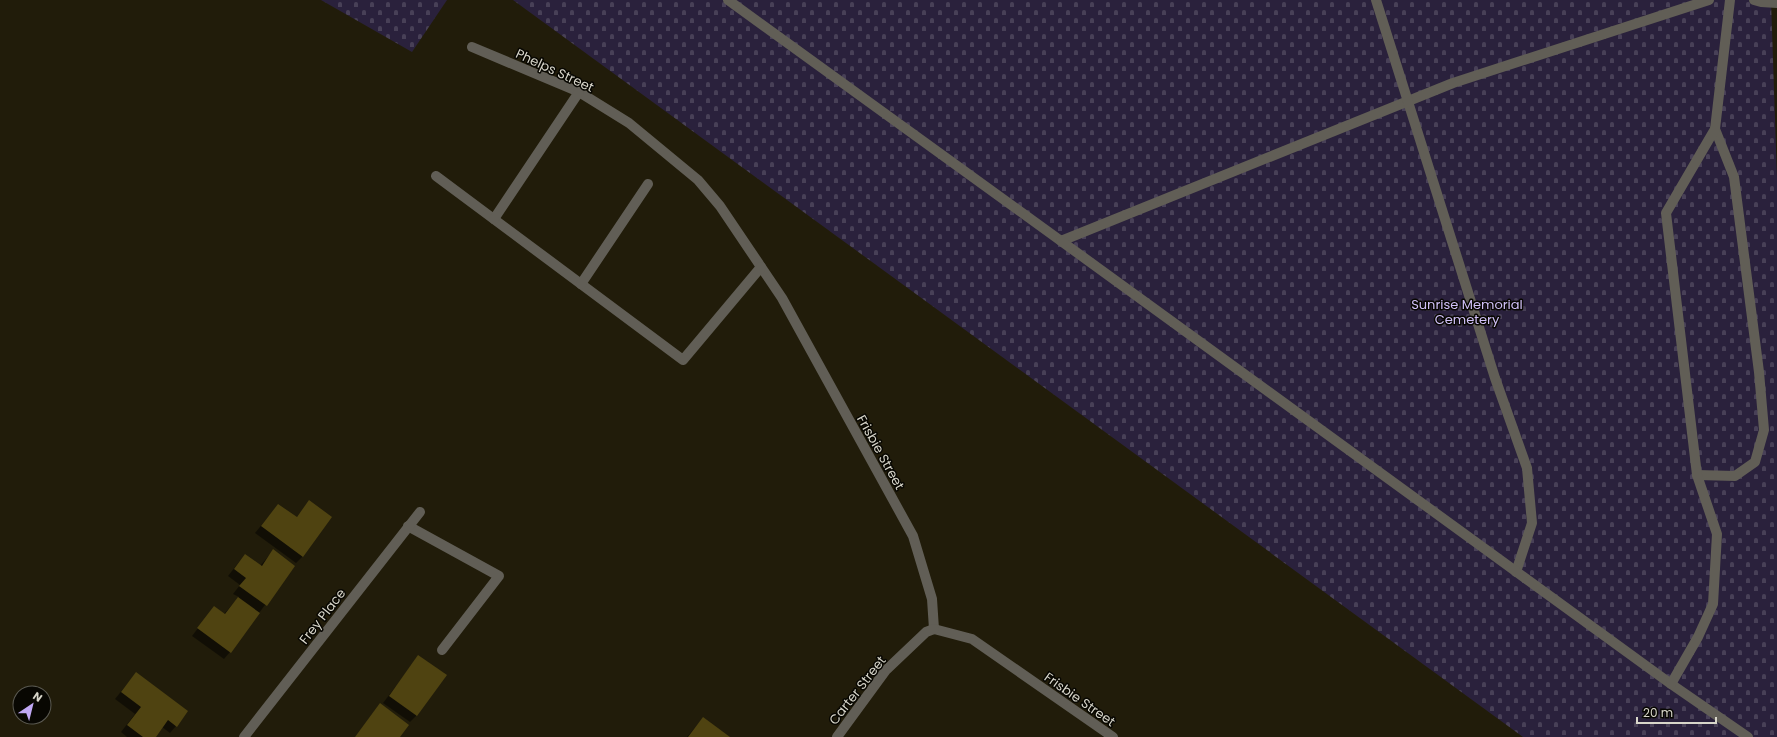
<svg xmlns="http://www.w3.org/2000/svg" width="1777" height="737" font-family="Poppins,sans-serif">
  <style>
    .cemetery { fill: url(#cemetery-stones) }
    .shadow { fill: #0007 }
    .building { fill: #4f4311 }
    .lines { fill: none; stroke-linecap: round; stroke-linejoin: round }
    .minor { stroke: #615e56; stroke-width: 10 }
    .labels { text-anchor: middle; stroke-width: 3; stroke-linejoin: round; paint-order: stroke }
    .street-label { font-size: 13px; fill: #d8d6ca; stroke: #080702 }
    .park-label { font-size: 13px; fill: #d1c1f8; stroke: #080702 }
  </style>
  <defs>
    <pattern id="cemetery-stones" width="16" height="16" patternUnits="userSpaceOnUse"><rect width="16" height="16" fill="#2a213c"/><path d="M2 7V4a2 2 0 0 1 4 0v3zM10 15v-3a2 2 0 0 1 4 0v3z" fill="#484057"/></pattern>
  </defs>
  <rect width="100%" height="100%" fill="#211c0a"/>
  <g class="cemetery">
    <path d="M321,0H447L412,52Z"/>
    <path d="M513,0H1771L1777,179V737H1523Z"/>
  </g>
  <g class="shadow">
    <path d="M309,502L303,556L296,563L255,533L278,505L296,518Z"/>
    <path d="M273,551L294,566L230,652L224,659L192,636L214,607L224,614L239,597L233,594L240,585L228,576L239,562L245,555L260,566Z"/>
    <path d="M419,656L416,716L410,722L383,703Z"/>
    <path d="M136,673L176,726L170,733L162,727L155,737H127L121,732L135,714L115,699Z"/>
    <path d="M703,718L729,737H687Z"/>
  </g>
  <g class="building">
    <path d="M309,500L332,517L303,557L261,526L278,504L297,517Z"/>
    <path d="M273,549L295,566L267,606L239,586L246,578L234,569L245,554L262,566Z"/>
    <path d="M238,597L260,613L231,653L197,628L214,606L225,614Z"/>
    <path d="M418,655L447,675L417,716L389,696Z"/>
    <path d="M136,672L188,711L177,727L168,720L156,737H143L127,725L141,707L121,692Z"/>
    <path d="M380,703L409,725L400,737H355Z"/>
    <path d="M703,717L730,737H688Z"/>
  </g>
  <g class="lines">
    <g class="minor">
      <path d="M728,0L1061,241L1453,83L1709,0"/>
      <path d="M1376,0L1495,378L1527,468L1532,523L1516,572"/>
      <path d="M1754,0L1761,2L1777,3"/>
      <path d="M472,47L579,92L629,123L698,180L720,206L782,298L913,536L932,599L934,629"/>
      <path d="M436,176L683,360L761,267"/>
      <path d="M494,219L579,92"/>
      <path d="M1061,241L1671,684L1748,737"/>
      <path d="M581,284L648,184"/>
      <path d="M1697,475L1735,476L1755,462L1764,430L1759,372L1734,177L1715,129"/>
      <path d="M408,526L499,576L442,650"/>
      <path d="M934,629L972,639L1113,737"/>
      <path d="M1671,684L1698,637L1713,604L1717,534L1697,475L1666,213L1715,129L1730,0"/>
      <path d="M244,737L420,512"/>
      <path d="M837,737L886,670L926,632L934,629"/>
    </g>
  </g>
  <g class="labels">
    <g class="street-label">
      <text transform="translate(555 70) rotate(25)" y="5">Phelps Street</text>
      <text transform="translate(881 452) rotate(61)" y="5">Frisbie Street</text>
      <text transform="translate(322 616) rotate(-52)" y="5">Frey Place</text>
      <text transform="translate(857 690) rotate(-52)" y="5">Carter Street</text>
      <text transform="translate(1080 699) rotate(35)" y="5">Frisbie Street</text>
    </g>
    <g class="park-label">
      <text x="1467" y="309">Sunrise Memorial<tspan x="1467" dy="15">Cemetery</tspan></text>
    </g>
  </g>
  <g transform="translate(32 705) rotate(35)"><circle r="19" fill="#080702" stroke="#5b5a52"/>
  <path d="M0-3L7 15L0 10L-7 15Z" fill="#c0a8f4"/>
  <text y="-6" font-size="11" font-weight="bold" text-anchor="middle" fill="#d8d6ca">N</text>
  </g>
  <path d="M1637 717v6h79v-6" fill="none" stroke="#d8d6ca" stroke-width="2"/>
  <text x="1643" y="717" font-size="12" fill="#d8d6ca" stroke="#080702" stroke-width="3" paint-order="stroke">20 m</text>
</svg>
